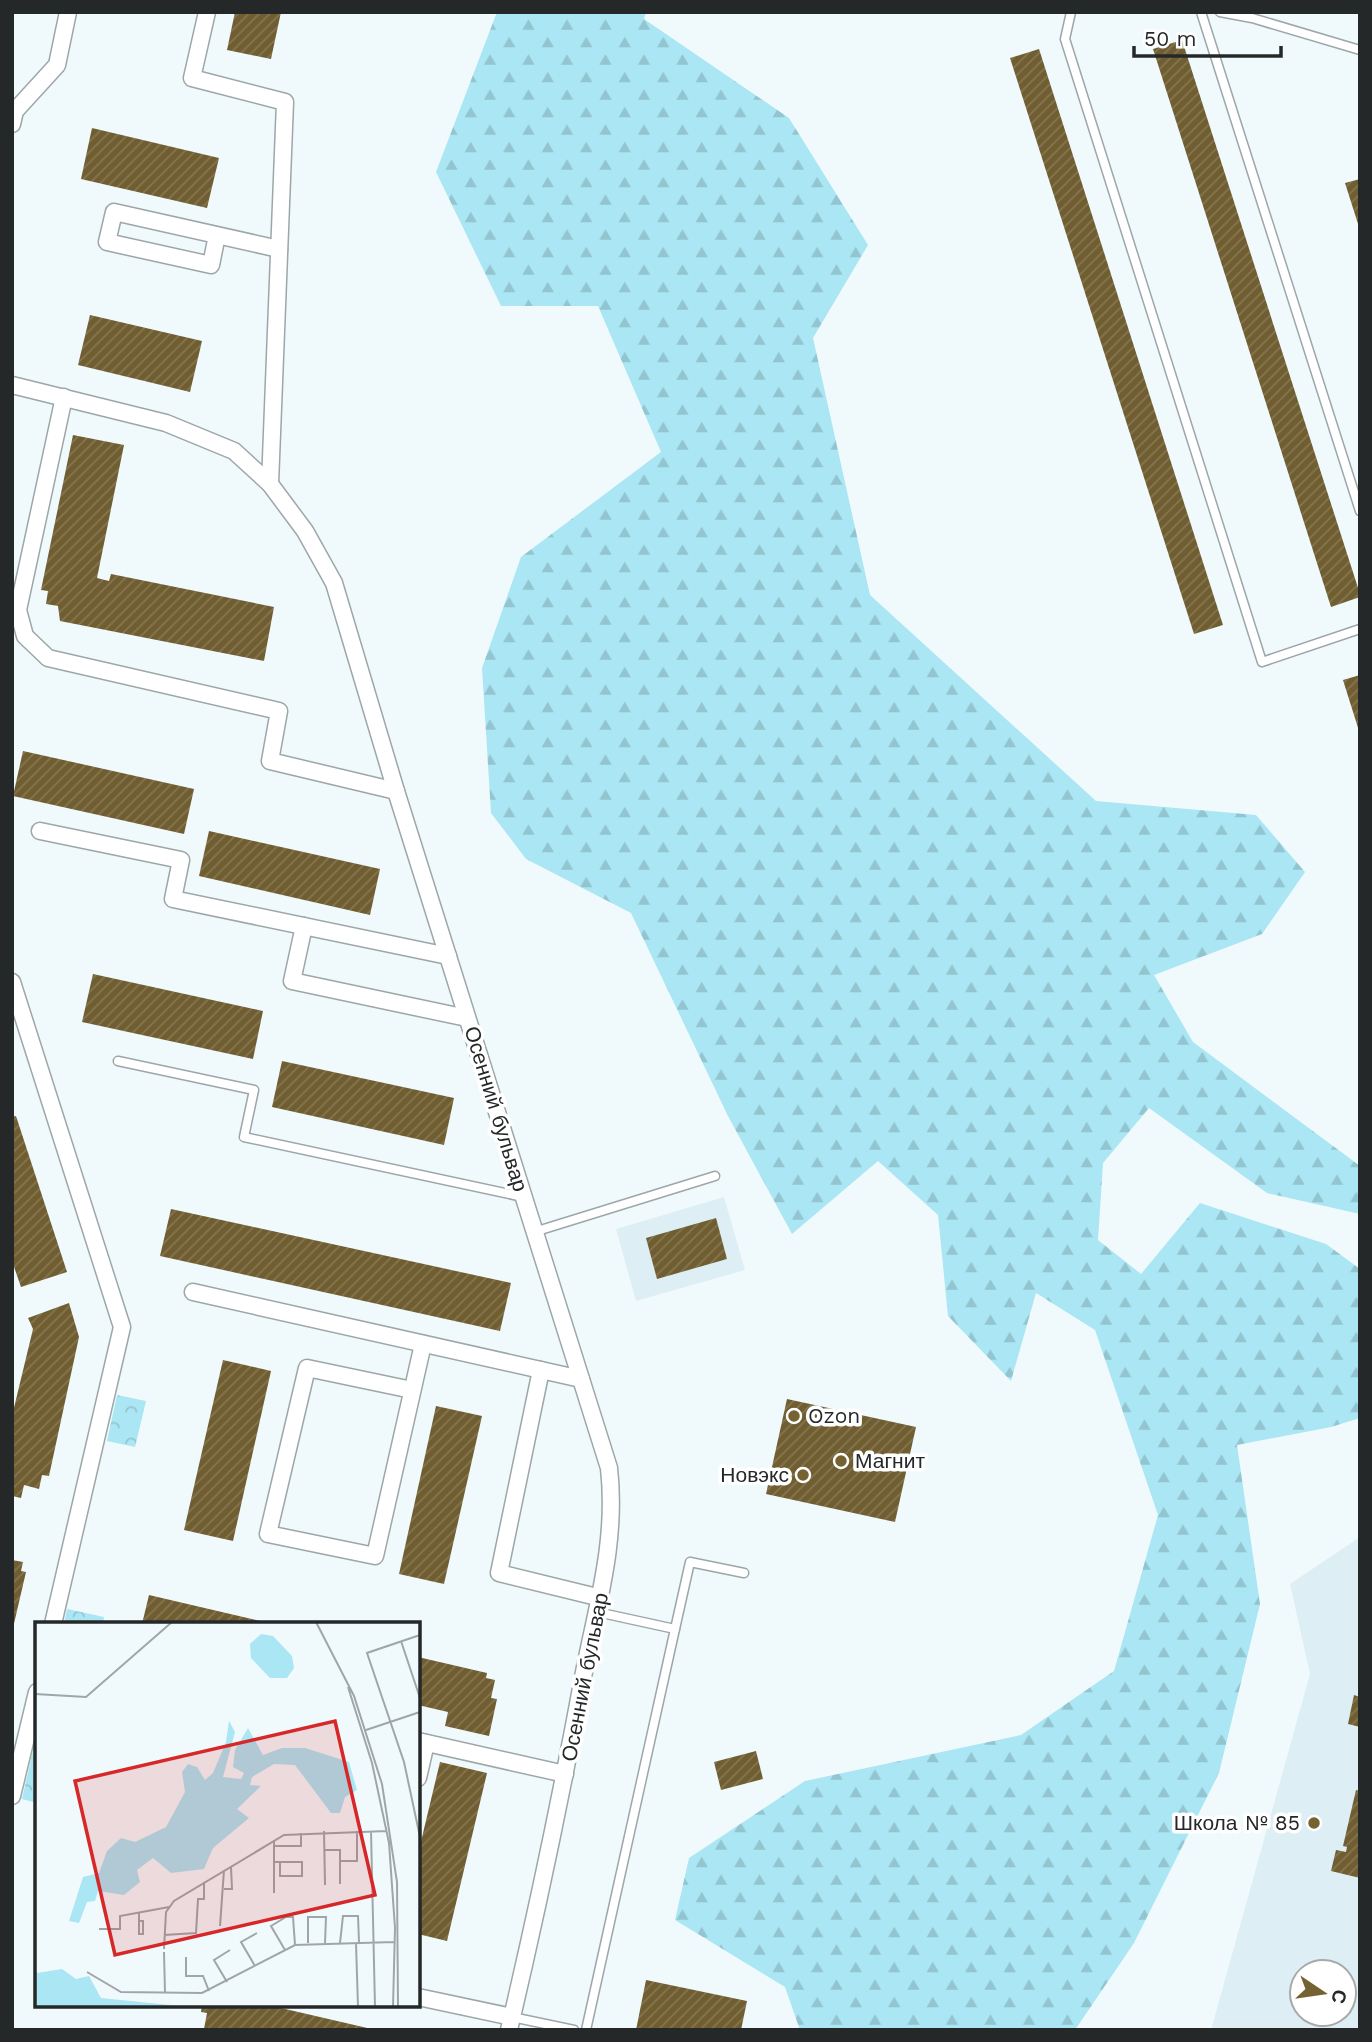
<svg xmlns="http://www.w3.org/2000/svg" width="1372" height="2042" font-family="'Work Sans',sans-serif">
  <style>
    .built { fill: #ddeff4; fill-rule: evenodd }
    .forest { fill: url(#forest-firs) }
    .park { fill: url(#park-crowns) }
    .building { fill: url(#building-hatch) }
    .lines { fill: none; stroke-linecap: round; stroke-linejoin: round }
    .lane-casing { stroke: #9da6a8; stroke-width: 11 }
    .street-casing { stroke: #9da6a8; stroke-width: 19 }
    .lane { stroke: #fff; stroke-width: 8 }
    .street { stroke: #fff; stroke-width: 16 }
    .poi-dot { fill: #756231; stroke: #fff; stroke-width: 2.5 }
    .labels { text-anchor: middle; stroke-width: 7; stroke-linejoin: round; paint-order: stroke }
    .street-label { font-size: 21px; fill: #252829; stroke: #fff }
    .poi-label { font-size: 21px; fill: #252829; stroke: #fff; text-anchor: start }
    .inset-road { fill: none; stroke: #9fa6a8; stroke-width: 2 }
    .view { fill: #d62828; fill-opacity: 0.15; stroke: #d62828; stroke-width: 3.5 }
    .inset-edge { fill: none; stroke: #252829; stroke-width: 3.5 }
  </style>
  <defs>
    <pattern id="forest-firs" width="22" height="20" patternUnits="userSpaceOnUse" patternTransform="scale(1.75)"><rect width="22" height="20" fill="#aae6f3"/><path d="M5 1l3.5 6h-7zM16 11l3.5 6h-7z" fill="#92c5d0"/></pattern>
    <pattern id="park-crowns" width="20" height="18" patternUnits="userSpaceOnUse" patternTransform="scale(1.75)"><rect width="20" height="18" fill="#aae6f3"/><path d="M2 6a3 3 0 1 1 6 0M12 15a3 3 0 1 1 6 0" fill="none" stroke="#92c5d0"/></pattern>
    <pattern id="building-hatch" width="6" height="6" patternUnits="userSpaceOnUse" patternTransform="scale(1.75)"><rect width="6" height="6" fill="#705e31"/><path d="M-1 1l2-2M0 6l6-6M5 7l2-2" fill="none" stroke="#847654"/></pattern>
  </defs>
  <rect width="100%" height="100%" fill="#f0fafc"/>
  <g class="built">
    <path d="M724,1197L745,1270L636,1301L616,1229Z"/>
    <path d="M1360,1537V2030H1211L1310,1674L1290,1584ZM1302,1972H1344V2014H1302Z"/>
  </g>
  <path class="forest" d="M497,12H646L644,19L789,118L868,245L813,338L870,595L1096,801L1256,815L1305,872L1262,934L1154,975L1193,1042L1360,1166V1214L1267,1193L1149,1108L1103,1163L1098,1240L1141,1274L1200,1203L1326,1244L1360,1269V1418L1331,1427L1237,1445L1260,1604L1219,1773L1134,1943L1075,2030H800L785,1987L675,1920L689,1858L805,1781L1021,1735L1114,1671L1158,1515L1095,1330L1036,1293L1011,1381L948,1316L938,1215L878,1161L792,1234L728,1116L631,913L526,859L491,813L482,668L521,557L661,452L598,306H501L436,172Z"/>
  <g class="park">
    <path d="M117,1395L146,1401L135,1447L107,1441Z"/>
    <path d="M67,1609L104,1617L103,1624H64Z"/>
    <path d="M34,1746L37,1747V1803L22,1799Z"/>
  </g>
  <g class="building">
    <path d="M235,12H281L271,59L227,50Z"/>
    <path d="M1182,40L1360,594V597L1331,607L1153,49Z"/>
    <path d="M1039,49L1223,625L1194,634L1010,58Z"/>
    <path d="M92,128L219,158L207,208L81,179Z"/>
    <path d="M1360,179V227H1359L1345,183Z"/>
    <path d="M90,315L202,341L190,392L78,365Z"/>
    <path d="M73,435L124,445L97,578L109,581L111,574L274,607L264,661L60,621L58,606L46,604L48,591L41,590Z"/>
    <path d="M1360,675V731H1359L1343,680Z"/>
    <path d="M23,751L194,789L184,834L13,796Z"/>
    <path d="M209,831L380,869L370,915L199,876Z"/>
    <path d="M93,974L263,1011L253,1059L82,1022Z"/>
    <path d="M282,1061L454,1098L444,1145L272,1107Z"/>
    <path d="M16,1116L67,1272L21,1287L12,1261V1117Z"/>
    <path d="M171,1209L511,1283L500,1331L160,1256Z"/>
    <path d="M716,1218L727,1259L657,1279L646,1238Z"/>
    <path d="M69,1303L79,1337L49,1476L42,1475L39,1489L24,1485L21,1498L12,1496V1416L33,1329L28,1318Z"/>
    <path d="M223,1360L271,1371L233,1541L184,1530Z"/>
    <path d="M787,1399L916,1427L895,1522L766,1494Z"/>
    <path d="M436,1406L482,1416L444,1584L399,1574Z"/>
    <path d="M12,1560L23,1562L21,1571L26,1572L13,1628Z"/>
    <path d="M149,1595L269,1623V1624H142Z"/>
    <path d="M418,1657L487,1673L486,1678L495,1680L491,1698L497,1699L489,1736L445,1726L448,1712L418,1705Z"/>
    <path d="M1354,1695L1360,1697V1727L1348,1724Z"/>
    <path d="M756,1751L763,1779L721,1790L714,1762Z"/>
    <path d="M440,1762L487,1773L447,1941L418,1934V1854Z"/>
    <path d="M1356,1790L1360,1791V1878L1331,1871L1336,1850L1346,1852L1347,1847L1343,1846Z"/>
    <path d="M646,1980L747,2001L741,2030H636Z"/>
    <path d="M202,2005H268L376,2030H209L204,2029L207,2013L201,2012Z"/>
  </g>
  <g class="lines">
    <g class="lane-casing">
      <g id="lane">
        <path d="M1071,12L1065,39L1262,662L1360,629"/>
        <path d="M1201,12L1360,511"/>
        <path d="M1220,12L1252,18L1360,50"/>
        <path d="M118,1061L254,1090L244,1137L523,1197"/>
        <path d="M534,1232L715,1176"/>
        <path d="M675,1629L690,1562L744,1573"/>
        <path d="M512,2017L574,2030"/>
        <path d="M586,2030L675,1629L597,1612"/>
      </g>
    </g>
    <g class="street-casing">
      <g id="street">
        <path d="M207,12L192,78L285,102L270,484"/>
        <path d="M12,124L15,111L57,65L68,12"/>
        <path d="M217,235L211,265L107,242L114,212L279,249"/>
        <path d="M12,385L166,423L234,451L270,484L305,531L334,583L396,791L609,1468C617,1540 598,1602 584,1672C562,1792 537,1911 509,2030"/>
        <path d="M64,397L18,610L25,636L48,658L279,711L270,761L396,791"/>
        <path d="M40,831L181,860L173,899L448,956"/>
        <path d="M304,926L292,981L467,1018"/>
        <path d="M12,982L122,1327L53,1624"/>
        <path d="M193,1292L581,1379"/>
        <path d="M541,1370L499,1573L601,1598"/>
        <path d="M412,1390L307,1368L268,1534L375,1556L423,1344"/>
        <path d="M418,1741L565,1774"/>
        <path d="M418,1778L426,1743"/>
        <path d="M12,1796L37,1692"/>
        <path d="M418,1997L512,2017"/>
      </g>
    </g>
    <use href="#lane" class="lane"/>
    <use href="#street" class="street"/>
  </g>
  <g class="poi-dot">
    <circle cx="794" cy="1416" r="7"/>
    <circle cx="841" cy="1461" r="7"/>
    <circle cx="803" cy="1475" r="7"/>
    <circle cx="1314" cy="1823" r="7"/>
  </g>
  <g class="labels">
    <g class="street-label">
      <text transform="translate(496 1109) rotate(73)" y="7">Осенний бульвар</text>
      <text transform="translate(585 1677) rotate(-79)" y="7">Осенний бульвар</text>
    </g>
    <g class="poi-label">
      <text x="808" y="1423">Ozon</text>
      <text x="855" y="1468">Магнит</text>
      <text x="789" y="1482" text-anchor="end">Новэкс</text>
      <text x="1300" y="1830" text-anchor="end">Школа № 85</text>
    </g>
  </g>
  <g transform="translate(35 1622)">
    <rect width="385" height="385" fill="#f0fafc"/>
    <path d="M194,99L200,110L188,155L206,157L209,151L198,145L200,128L213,106L228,133L247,126H270L314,140L322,168L310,175L305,191H296L260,143L239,142L217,155L215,163L226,164L202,187L214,196L178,226L169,247L136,251L118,236L102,248L105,260L89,273L63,269L60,279L52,280L44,301L34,299L48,255L64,251L72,229L86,216L100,220L131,205L150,170L147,150L153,142L162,145L170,158L178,151L191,120ZM0,346L2,351L27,347L41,357L54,354L66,376L155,385H0Z" fill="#aae6f3"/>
    <path d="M226,12L238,14L257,34L259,46L252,56H235L216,36L215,22Z" fill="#aae6f3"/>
    <path class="inset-road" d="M281,0L319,74L347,162L362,260L363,385M385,13L332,31L369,140L385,215M366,19L385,76M313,65L337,141L354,221L360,306L358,385M0,72L51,75L137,0M331,108L385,90M289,209L290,263M336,209L340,385M239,219V271M239,224H266V211M289,228H305V262M305,239H322V209M239,240H267V254H245V240M189,267H197L196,245M104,290V312H108V299H104M185,304L189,248M64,307H85V294L134,285M129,313L161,311L163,277H169V260M273,321V295H291L290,321M305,321L308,294H323L324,320M321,321L323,385M129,327L131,290L139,279L249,213L352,209M250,328L236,304L251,295H258L260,323M129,330L130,371M151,335V354H168L174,369M220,344L206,320L222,311M52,350L86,370L167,371L260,323L359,320M192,360L179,338L195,328"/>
    <path class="view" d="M300,99L340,273L80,333L40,159Z"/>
    <rect width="385" height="385" class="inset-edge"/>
  </g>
  <rect width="1372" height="2042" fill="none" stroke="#252829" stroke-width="28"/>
  <g transform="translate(1323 1993) rotate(103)"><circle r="33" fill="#ffffff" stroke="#a8a9a9" stroke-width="2"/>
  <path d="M0-5L12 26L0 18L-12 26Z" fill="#756231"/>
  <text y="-10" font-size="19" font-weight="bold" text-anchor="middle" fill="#252829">С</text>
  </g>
  <path d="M1134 46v10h147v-10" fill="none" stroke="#252829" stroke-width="3.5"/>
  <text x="1144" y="46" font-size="21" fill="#252829" stroke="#ffffff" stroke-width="5" paint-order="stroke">50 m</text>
</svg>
